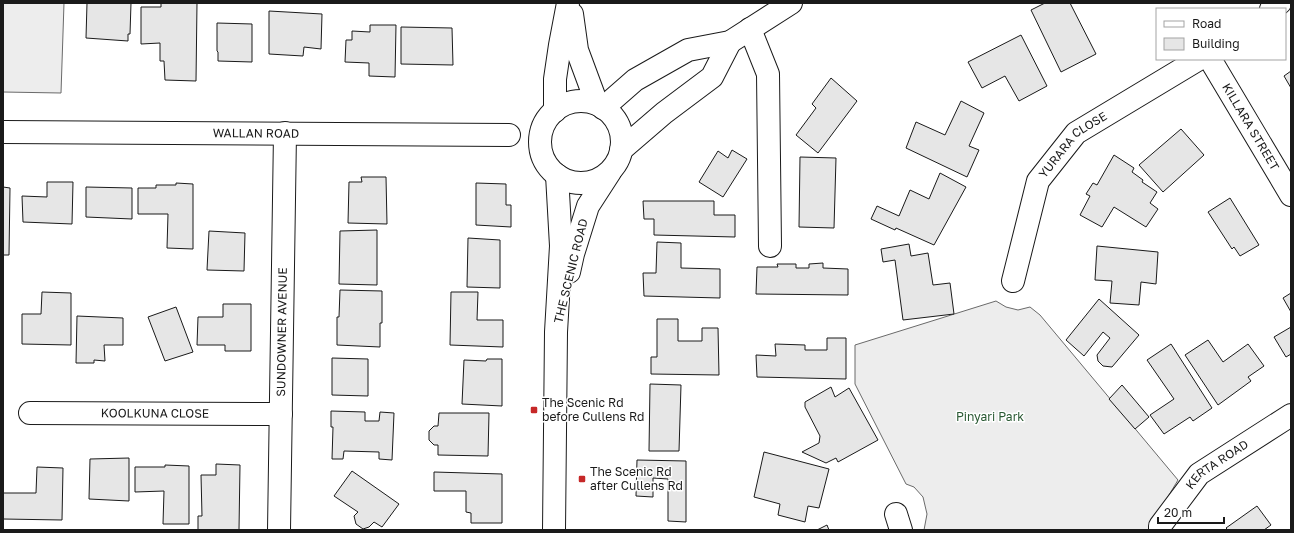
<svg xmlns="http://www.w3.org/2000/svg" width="1294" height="533" font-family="'Golos Text',sans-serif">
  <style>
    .built { fill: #ededed; stroke: #6a6a6a }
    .building { fill: #e6e6e6; stroke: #1a1a1a }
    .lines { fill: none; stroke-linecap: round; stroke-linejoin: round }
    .minor-casing { stroke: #1a1a1a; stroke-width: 24 }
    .major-casing { stroke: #1a1a1a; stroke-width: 24 }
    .minor { stroke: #fff; stroke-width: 22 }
    .major { stroke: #fff; stroke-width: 22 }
    .poi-dot { fill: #c62828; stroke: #fff; stroke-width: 1.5 }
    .labels { text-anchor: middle; stroke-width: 3; stroke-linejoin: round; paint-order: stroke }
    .street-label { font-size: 12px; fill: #1a1a1a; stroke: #fff }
    .poi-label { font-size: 12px; fill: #1a1a1a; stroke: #fff; text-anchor: start }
    .park-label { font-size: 12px; fill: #2b5a34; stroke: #fff }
  </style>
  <rect width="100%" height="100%" fill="#fff"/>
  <g class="built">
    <path d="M3,3H64L61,93L3,92Z"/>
    <path d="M996,301L1006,307L1018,310L1030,307L1040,315L1178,480L1148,530H924L927,514L923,497L914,487L906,484L855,384V345Z"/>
  </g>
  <g class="building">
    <path d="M87,3H131L130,34H128V41L86,38Z"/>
    <path d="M161,3H197L196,81L165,80L164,61H160V43L141,44V7H161Z"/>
    <path d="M1045,3H1070L1096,54L1061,72L1031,10Z"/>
    <path d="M269,11L322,14L321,49L304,47L303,56L269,54Z"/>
    <path d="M217,23L252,24V62L218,61V52L217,51Z"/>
    <path d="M370,25H396L395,77L369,76V63L345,62L346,40H352V31L370,32Z"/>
    <path d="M401,27L452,28L453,65L401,64Z"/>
    <path d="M1021,35L1047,86L1019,101L1005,76L982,88L968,62Z"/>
    <path d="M1291,71V88L1284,76Z"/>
    <path d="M831,78L857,101L818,153L796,135L816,108L812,104Z"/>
    <path d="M961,101L984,113L969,146L979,150L967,177L906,148L916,122L945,135Z"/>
    <path d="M1181,129L1204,155L1163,192L1139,165Z"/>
    <path d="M732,150L747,159L723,197L699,182L718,151L728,158Z"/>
    <path d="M1114,155L1134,168L1132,172L1143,180L1142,182L1157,192L1150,203L1158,209L1146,227L1114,207L1102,227L1080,215L1090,196L1086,194L1093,183L1097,185Z"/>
    <path d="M800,157L836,158L834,228L799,227Z"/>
    <path d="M940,173L966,187L934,245L896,228L895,230L871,219L877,206L899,216L910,190L929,199Z"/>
    <path d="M361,177H386L387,224L348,223L349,182H362Z"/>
    <path d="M47,182H73L72,224L23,222L22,196L47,197Z"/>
    <path d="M176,183L193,184V249L167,248L168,214H138V188H156V185H176Z"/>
    <path d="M476,183L506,184V205H511V227L476,225Z"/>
    <path d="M3,187L10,188L9,255H3Z"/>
    <path d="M86,187L132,188V219L86,217Z"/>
    <path d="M1230,198L1259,245L1240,256L1234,247L1232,249L1208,212Z"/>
    <path d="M643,201H714V215H735V237L654,235V219H644Z"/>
    <path d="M377,230V285L339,284L340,231Z"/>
    <path d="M209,231L245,233L244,271L207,270Z"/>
    <path d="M468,238L500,240V288L467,287Z"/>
    <path d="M657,242L681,243V268L720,269V298L644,296L643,273H656Z"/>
    <path d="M909,244L911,256L928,253L933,285L950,283L954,314L903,320L895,260L883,262L881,249Z"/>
    <path d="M1097,246L1158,252L1156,284L1141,282L1139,305L1110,303L1112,281L1095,280Z"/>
    <path d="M823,263V268L848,269V295L756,294L757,267H778L777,264H796V268H809V264Z"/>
    <path d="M340,290L382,291V323H380V347L337,345V317H339Z"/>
    <path d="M42,292L71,293V345L22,344V314H41Z"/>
    <path d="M451,292H478L477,320H503V347L450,345Z"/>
    <path d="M1291,293V312L1283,298Z"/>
    <path d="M1099,299L1139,335L1112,367L1103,366L1098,361L1097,355L1110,338L1103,332L1084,356L1066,340Z"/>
    <path d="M223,304H251V351H225V345H197L198,317H223Z"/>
    <path d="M176,307L193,352L165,361L148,317Z"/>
    <path d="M77,316L123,318V345H104L105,361L94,360V363H76Z"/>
    <path d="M657,319H678V341H702V328H718L719,375L651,374V357H657Z"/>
    <path d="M1291,327V354L1286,357L1274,337Z"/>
    <path d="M827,338H846V379L757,377L756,355L776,356L775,344L805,345V350H827Z"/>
    <path d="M1208,340L1223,362L1248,344L1264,366L1248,377L1251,381L1218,405L1185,355Z"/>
    <path d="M1171,344L1212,408L1193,421L1190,417L1164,434L1150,415L1174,399L1147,360Z"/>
    <path d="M332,358L368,359V396L332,395Z"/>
    <path d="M487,359H502V406L462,404L464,360L486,361Z"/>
    <path d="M650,384L681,385L679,451H649Z"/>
    <path d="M1122,385L1149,417L1135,429L1109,399Z"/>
    <path d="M831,387L835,397L849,388L878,440L838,462L836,458L826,463L802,452L819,443L820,436L805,407V402Z"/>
    <path d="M331,411L365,412V421H379L380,412L394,413L392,460L379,459V452L344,451L343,459H332L333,427H331Z"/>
    <path d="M439,413H489L488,456L438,455V445H434L429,440V431L434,426H438Z"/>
    <path d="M764,452L829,469L819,508L808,506L805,522L778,515L780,504L754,497Z"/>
    <path d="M129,458V501L89,499L90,459Z"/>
    <path d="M637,460L686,461V522L668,521V479L653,478V497L636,496Z"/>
    <path d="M216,464L240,465L239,530H198V516H202L201,475H216Z"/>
    <path d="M165,465L189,466V524H163L164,491L135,492V467H165Z"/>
    <path d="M37,467L63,468L62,520L3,519V493H36Z"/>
    <path d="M352,471L399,504L382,527L374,522L369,527L363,529L356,524L354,516L358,512L334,496Z"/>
    <path d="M434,472L502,474V523H471V513L466,512V491H434Z"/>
    <path d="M1257,506L1271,525L1264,530H1228L1226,528Z"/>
    <path d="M827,525L829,530H817Z"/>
  </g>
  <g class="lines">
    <g class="minor-casing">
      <g id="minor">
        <path d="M1271,9L1280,3"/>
        <path d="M750,29L768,74L770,246"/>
        <path id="s1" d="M1210,59L1291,195"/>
        <path id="s2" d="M3,132L509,135"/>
        <path id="s3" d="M1013,281L1038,181L1076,133L1199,59"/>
        <path id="s4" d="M30,413L281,414"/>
        <path d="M896,514L901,530"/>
        <path id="s5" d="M279,530L285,133"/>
        <path id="s6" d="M1160,530V526L1199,474L1291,415"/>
      </g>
    </g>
    <g class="major-casing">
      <g id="major">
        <path d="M572,14L577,50L597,104"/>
        <circle cx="581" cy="142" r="41"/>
        <path d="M603,108L635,80L688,50L730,42L791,3"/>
        <path d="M555,111V79L560,45L568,3"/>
        <path d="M621,150L664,113L712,77L730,42"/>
        <path d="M569,272L573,254L588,206L610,172"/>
        <path d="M554,530L556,332L561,246L557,175"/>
      </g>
    </g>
    <use href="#minor" class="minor"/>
    <use href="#major" class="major"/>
  </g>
  <g class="poi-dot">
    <rect x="530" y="406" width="8" height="8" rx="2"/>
    <rect x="578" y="475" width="8" height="8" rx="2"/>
  </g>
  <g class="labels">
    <g class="street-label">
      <text dy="4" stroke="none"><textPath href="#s1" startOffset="79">KILLARA STREET</textPath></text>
      <text dy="4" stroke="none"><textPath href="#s2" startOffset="253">WALLAN ROAD</textPath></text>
      <text dy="4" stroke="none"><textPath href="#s3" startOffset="154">YURARA CLOSE</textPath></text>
      <text transform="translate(571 271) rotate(-76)" y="4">THE SCENIC ROAD</text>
      <text dy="4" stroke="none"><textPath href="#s5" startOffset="198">SUNDOWNER AVENUE</textPath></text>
      <text dy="4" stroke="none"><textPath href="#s4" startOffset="125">KOOLKUNA CLOSE</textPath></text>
      <text dy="4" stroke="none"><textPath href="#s6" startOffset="89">KERTA ROAD</textPath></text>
    </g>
    <g class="poi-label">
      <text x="542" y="407">The Scenic Rd<tspan x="542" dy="14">before Cullens Rd</tspan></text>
      <text x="590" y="476">The Scenic Rd<tspan x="590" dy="14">after Cullens Rd</tspan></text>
    </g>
    <g class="park-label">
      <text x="990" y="421">Pinyari Park</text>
    </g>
  </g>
  <rect width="1294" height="533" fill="none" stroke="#1a1a1a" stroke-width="8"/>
  <rect x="1156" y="8" width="130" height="52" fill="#ffffff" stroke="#a3a3a3"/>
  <rect x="1164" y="21" width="20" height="6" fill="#ffffff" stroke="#a3a3a3"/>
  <text x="1192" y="28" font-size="12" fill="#1a1a1a">Road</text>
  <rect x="1164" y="38" width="20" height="12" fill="#e6e6e6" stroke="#a3a3a3"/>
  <text x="1192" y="48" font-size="12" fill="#1a1a1a">Building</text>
  <path d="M1158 517v6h66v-6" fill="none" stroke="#1a1a1a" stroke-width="2"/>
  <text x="1164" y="517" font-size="12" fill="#1a1a1a" stroke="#ffffff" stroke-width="3" paint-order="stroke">20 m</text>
</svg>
